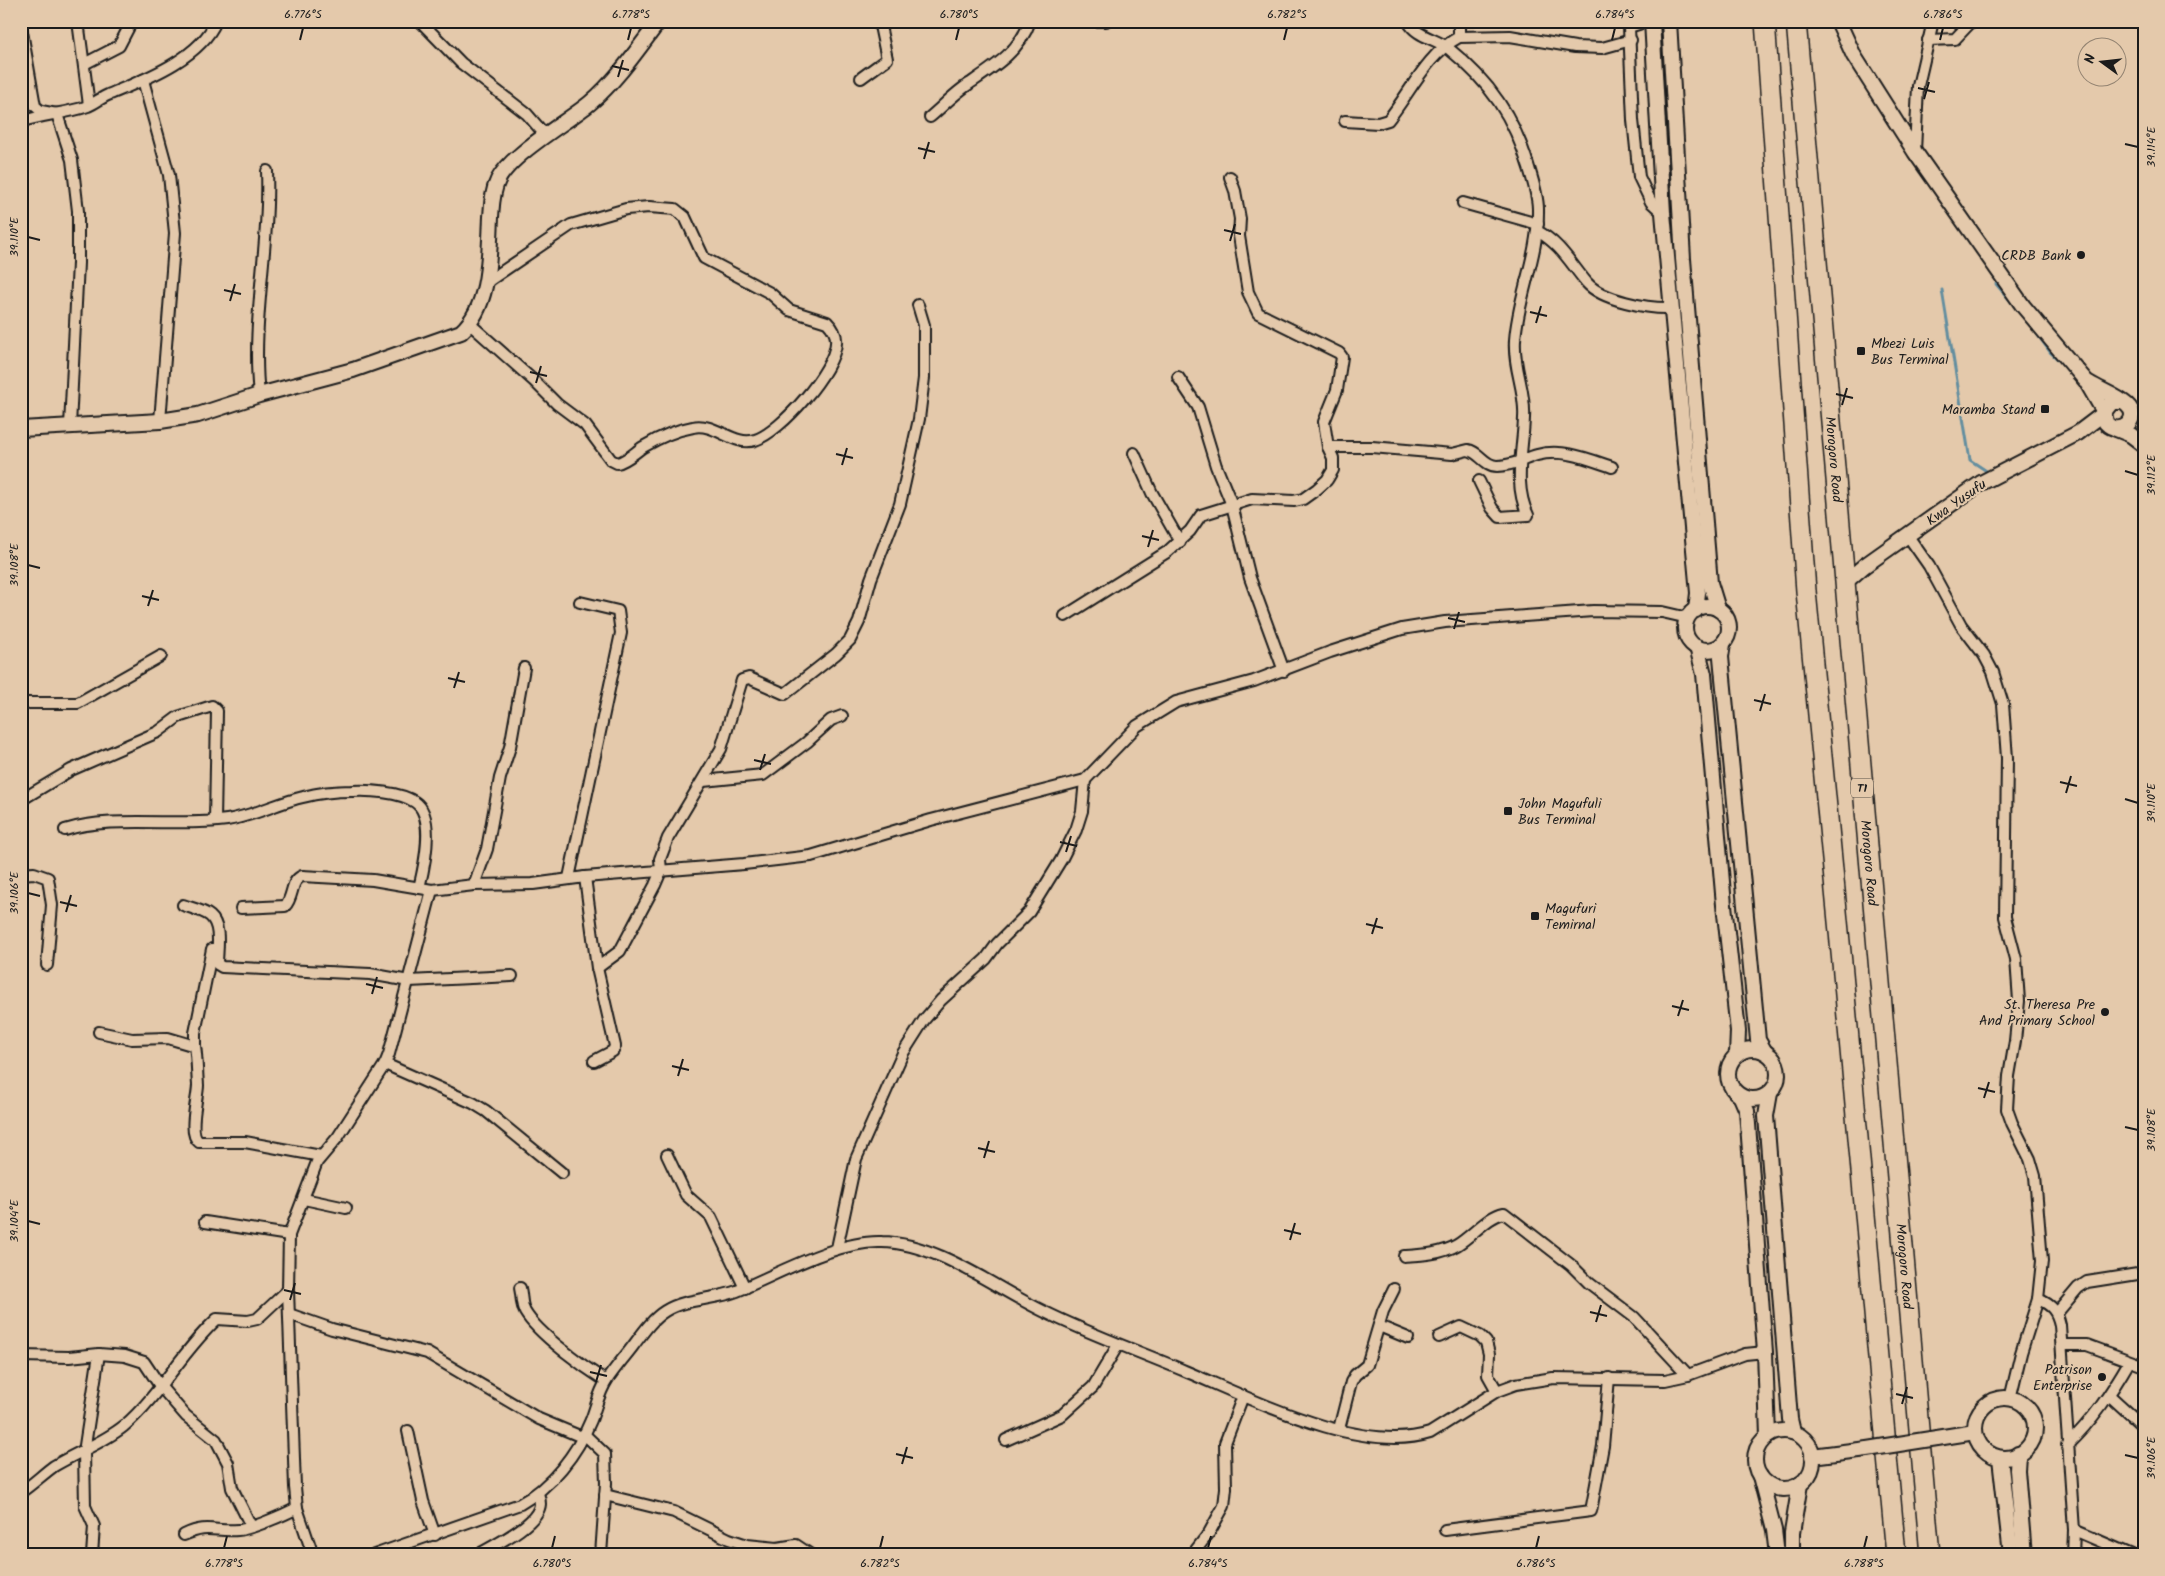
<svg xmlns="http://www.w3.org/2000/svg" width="2165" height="1576" font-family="Kalam,sans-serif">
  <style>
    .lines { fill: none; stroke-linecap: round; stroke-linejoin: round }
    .stream { stroke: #648e9f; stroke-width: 3 }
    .street-casing { stroke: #1c1c1c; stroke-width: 14 }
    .secondary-casing { stroke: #1c1c1c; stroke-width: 18 }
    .highway-casing { stroke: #1c1c1c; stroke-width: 22 }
    .street { stroke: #e4c9ab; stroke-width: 10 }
    .secondary { stroke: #e4c9ab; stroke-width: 14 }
    .highway { stroke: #e4c9ab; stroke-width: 19 }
    .secondary-bridge-casing { stroke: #1c1c1c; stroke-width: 18; stroke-linecap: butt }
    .secondary-bridge { stroke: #e4c9ab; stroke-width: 14 }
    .ticks { fill: none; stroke: #1c1c1c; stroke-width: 2 }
    .poi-dot { fill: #1c1c1c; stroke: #e4c9ab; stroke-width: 2 }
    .labels { text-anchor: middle; stroke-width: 4; stroke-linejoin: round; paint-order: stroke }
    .shield { fill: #e4c9ab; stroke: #585047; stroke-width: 1 }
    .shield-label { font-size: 12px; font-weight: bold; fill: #1c1c1c }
    .poi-label { font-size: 14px; fill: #1c1c1c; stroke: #e4c9ab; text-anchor: end }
    .street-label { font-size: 14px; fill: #1c1c1c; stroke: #e4c9ab }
    .neatline { fill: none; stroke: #1c1c1c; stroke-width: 2 }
    .ticks-label { font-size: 12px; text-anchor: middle; fill: #1c1c1c }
  </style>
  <rect width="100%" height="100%" fill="#e4c9ab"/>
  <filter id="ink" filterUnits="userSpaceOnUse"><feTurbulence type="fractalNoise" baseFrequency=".02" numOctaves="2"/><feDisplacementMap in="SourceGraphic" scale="10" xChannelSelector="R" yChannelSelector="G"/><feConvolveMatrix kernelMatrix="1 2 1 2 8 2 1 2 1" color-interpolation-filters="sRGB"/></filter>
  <g filter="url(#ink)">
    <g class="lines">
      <g class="stream">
        <path d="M662,27L667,21"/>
        <path d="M1996,284L2014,305"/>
        <path d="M1942,290L1970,460L1988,472L1990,471"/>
        <path d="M2032,327L2051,353L2067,368"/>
      </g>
      <g class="street-casing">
        <g id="street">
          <path d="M78,21L89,105"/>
          <path d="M420,21L461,63L527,114L546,136"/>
          <path d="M1093,21H1106"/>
          <path d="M1408,21C1416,37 1435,38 1448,48C1490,82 1514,117 1529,168C1533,181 1538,196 1538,209C1539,254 1518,296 1515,340C1513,369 1526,390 1524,418C1523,451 1513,484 1528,515L1500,517L1492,508L1479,481"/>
          <path d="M1648,21L1629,27L1633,120L1639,177L1651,202L1663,213"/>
          <path d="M21,26L35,106L41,111L57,114L72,160L78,211V263L70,426"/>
          <path d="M1459,37V21"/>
          <path d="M1928,40L1955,39L1972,21"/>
          <path d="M84,64L119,46L132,21"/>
          <path d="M861,78L887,59L879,21"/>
          <path d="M143,80L169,175L175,233L160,421"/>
          <path d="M930,117C943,106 955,93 969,84C994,67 1020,51 1030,21"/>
          <path d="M1345,121L1378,123L1388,120C1410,93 1427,54 1459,37L1510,36L1575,47L1602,48L1631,40"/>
          <path d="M21,122C42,114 66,114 88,106C95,103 101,98 108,95C143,80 200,59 216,21"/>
          <path d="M1915,152L1918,86L1933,21"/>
          <path d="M1463,203L1538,224"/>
          <path d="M1537,231C1560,243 1571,264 1587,283C1602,300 1648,309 1671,308"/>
          <path d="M470,324L534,381L557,404L585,425L611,460L617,463C627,461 635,452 643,447C658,438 676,430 693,427C715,422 734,447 755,440C781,432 835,370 836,343C837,335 832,327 827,322L789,310L770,293L704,258L685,217L675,209L649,207L626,209L571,225L487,282"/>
          <path d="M1178,377L1198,407L1216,466L1232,505L1250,578L1284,671"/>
          <path d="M259,395C251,321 270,246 267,171"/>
          <path d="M1328,447H1372L1452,454L1468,450C1480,452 1484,466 1497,466C1513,466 1523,459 1537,455C1563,448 1588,459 1612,467"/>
          <path d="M1134,453L1152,493L1180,542"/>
          <path d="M1908,536L1929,566L1961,625L1984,655L1993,672L2003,704L2007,758L2005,917L2016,959L2019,1001L2015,1041L2009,1076L2007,1109L2012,1123L2030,1159L2035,1176L2042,1261L2038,1299L2021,1353L2010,1399"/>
          <path d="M1065,616L1167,552L1190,531L1201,515L1252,499L1294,501L1303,499L1317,489L1327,480L1333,470V458L1328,447L1324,422L1337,390L1342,357L1339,353L1258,313L1248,292L1239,236L1240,219L1235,191L1230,177"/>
          <path d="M21,703H78L161,656"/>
          <path d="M703,781L763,775L807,742L831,720L842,716"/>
          <path d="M21,800L71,770L158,732L178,717L212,706L217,711L215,821"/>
          <path d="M65,830C112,815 177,827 227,820C254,816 277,803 303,797C318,793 337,791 352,791C369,790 400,792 415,802C436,816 424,868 419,888"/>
          <path d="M21,874L34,873L48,878L52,905L47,965"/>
          <path d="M585,877L597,968L615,1046L613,1051L594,1061"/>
          <path d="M569,878L621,633L618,611L580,602"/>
          <path d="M474,885L487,849L500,778L510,747L524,668"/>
          <path d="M183,905C191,908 203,910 210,916C222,926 217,950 217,964L222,967L370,974L409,981L512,976"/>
          <path d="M241,908L285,906C294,897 290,881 302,876L373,880L432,890L474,885L533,884L585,877L744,864L811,856L931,820L1085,780L1137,726L1176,702L1254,681L1330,652L1402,629L1445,622L1593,611L1662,612L1688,618"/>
          <path d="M597,968L620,951L655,885L661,871L660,859L668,838L721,749L742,680L749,678L785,694L836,654L850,640L859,622L871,579L900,504L919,419L924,378V325L918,305"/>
          <path d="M99,1032L132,1039L168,1038L195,1046C197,1058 197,1073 198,1085C198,1098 187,1134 199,1142H245L321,1156"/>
          <path d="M195,1046V1033L212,949"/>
          <path d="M385,1064L473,1103L486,1111L562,1173"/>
          <path d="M667,1155L686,1195L711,1217L745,1288"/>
          <path d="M304,1199L346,1208"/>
          <path d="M205,1222L289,1235"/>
          <path d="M837,1248L856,1159L903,1053L924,1020L941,1000L986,959L997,944L1029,912L1061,860L1076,830L1082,811L1085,780"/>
          <path d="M1404,1256C1420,1255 1442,1254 1457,1245C1472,1236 1488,1216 1504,1213L1571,1265L1589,1283L1634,1317L1688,1375"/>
          <path d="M520,1288C522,1296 521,1305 525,1312C538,1334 584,1367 606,1381"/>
          <path d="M2038,1299C2052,1305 2057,1311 2060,1325L2074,1530L2073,1555"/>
          <path d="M2057,1313L2078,1288L2087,1282L2144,1273"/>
          <path d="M289,1314L332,1329L427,1353L539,1419L582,1437"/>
          <path d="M1379,1326L1408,1338"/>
          <path d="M1439,1337L1461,1327L1480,1336L1486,1342L1489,1354L1488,1375L1497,1391"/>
          <path d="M2062,1345H2087L2144,1366"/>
          <path d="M21,1356L69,1357L99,1354L125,1356L144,1362L160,1386L186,1416L216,1440L228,1463L232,1488L251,1526"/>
          <path d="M2109,1395L2144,1427"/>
          <path d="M1339,1429L1351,1382L1355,1375L1367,1365L1383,1311L1394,1289"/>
          <path d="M408,1431L423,1501L435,1535"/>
          <path d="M584,1434L605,1454L606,1483L601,1555"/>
          <path d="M1006,1440L1062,1415L1093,1387L1118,1345"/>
          <path d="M2067,1445C2093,1420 2111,1393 2129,1362"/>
          <path d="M21,1492C33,1484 43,1474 54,1466C77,1452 103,1443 124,1426C160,1395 182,1351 217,1319L248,1321L257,1319L288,1290"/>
          <path d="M605,1495L674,1512L729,1539L747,1545L777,1548L796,1545L811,1555"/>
          <path d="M1445,1530L1591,1511L1603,1446L1609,1378"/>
          <path d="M2074,1530L2132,1555"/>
          <path d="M184,1535C208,1524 214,1532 238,1530C249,1530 286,1514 297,1508"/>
          <path d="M92,1555L94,1526L85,1506L84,1452L99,1354"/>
          <path d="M313,1555L297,1508L295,1487L288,1290L289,1235L317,1162L338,1137L385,1064L389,1054L432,890"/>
          <path d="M374,1555L520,1504C551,1487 577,1454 591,1420C596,1407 599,1392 607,1380C614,1369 624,1358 633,1346C642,1334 652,1319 665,1311C686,1298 714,1300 737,1291C778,1274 838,1240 882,1242C938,1243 993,1287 1043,1311C1089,1334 1138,1351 1185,1371C1250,1398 1360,1455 1430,1433L1497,1391L1516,1384L1553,1378L1665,1380L1688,1375L1745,1354L1765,1352"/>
          <path d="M477,1555C493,1546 539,1524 540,1504C540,1501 539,1496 538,1493"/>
          <path d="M1192,1555L1209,1533L1224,1506L1226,1488L1225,1443L1243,1396"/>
        </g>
      </g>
      <g class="secondary-casing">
        <g id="secondary">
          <path d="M1652,21L1663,213L1698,593L1696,610"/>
          <path d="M1669,21L1683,259L1710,583L1718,609"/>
          <path d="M1838,21L1854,56L1915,152L2023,306L2086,381L2104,412"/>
          <path d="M2089,383C2100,390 2117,396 2127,405C2142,418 2120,438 2106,423L2104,412L2112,402H2123"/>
          <path d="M21,429L160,421L198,415L259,395L353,370L461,332C491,305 489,254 491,217C492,205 492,192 498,180C511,154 567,122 590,103C617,80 638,49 659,21"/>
          <path d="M2116,429L2131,435L2144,445"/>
          <path d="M1845,586L1849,579L1864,566L1981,483L2078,433L2103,414"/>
          <circle cx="1707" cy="628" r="22"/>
          <path d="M1723,644L1721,657L1758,1040L1765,1052"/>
          <path d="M1697,647L1704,674L1724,905L1738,1031L1737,1055"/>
          <circle cx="1753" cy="1074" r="25"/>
          <path d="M1770,1093L1766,1116L1790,1419L1793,1432"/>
          <path d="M1741,1097L1747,1111L1765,1352L1768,1436"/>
          <circle cx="2005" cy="1428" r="30"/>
          <circle cx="1784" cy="1460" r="29"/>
          <path d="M1937,1438L1975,1432"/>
          <path d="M2018,1454L2017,1470L2024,1555"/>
          <path d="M1812,1456L1867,1449"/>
          <path d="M2000,1458L2011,1555"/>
          <path d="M1760,1476L1774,1530L1777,1555"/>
          <path d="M1792,1555V1533L1800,1484"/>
        </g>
      </g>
      <g class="highway-casing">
        <g id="highway">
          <path d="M1765,21L1806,591L1843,973L1896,1555"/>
          <path id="s1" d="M1796,21L1930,1555"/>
        </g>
      </g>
      <use href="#street" class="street"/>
      <use href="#secondary" class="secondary"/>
      <use href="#highway" class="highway"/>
      <g class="secondary-bridge-casing">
        <path id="secondary-bridge" d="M1867,1449L1937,1438"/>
      </g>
      <use href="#secondary-bridge" class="secondary-bridge"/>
    </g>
  </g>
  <path class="ticks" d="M300,40L303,28M628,40L631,28M956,40L959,28M1284,40L1287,28M1612,40L1615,28M1940,40L1943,28M612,66L629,70M618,77L623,60M1918,88L1935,92M1924,99L1929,82M2125,144L2138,147M918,148L935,152M924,159L929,142M1224,230L1241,234M28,237L40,240M1230,241L1235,224M224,290L241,294M230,301L235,284M1530,312L1547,316M1536,323L1541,306M530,372L547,376M536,383L541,366M1836,394L1853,398M1842,405L1847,388M836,454L853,458M842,465L847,448M2125,471L2138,475M1142,536L1159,540M1148,547L1153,530M28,565L40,568M142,596L159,600M148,606L153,590M1448,618L1465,622M1454,629L1459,612M448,678L465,682M454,688L459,672M1754,700L1771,704M1760,711L1765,694M754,760L771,764M760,770L765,754M2060,782L2077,786M2066,793L2071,776M2125,799L2138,803M1060,842L1077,846M1066,852L1071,836M28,893L40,896M60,902L77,906M66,912L71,895M1366,924L1383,928M1372,934L1377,918M366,984L383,988M372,994L377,977M1672,1006L1689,1010M1678,1016L1683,1000M672,1066L689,1070M678,1076L683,1059M1978,1088L1995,1092M1984,1098L1989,1082M2125,1127L2138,1130M978,1148L995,1152M984,1158L989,1141M28,1221L40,1224M1284,1230L1301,1234M1290,1240L1295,1223M284,1290L301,1294M290,1300L295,1283M1590,1312L1607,1316M1596,1322L1601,1305M590,1372L607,1376M596,1382L601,1365M1896,1394L1913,1398M1902,1404L1907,1387M896,1454L913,1458M2125,1455L2138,1458M902,1464L907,1447M224,1548L227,1536M552,1548L555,1536M880,1548L883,1536M1208,1548L1211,1536M1536,1548L1539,1536M1864,1548L1867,1536"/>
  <g class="poi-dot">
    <circle cx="2081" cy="255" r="5"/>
    <rect x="1856" y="346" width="10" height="10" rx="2.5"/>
    <rect x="2040" y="404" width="10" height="10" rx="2.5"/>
    <rect x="1503" y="806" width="10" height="10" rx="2.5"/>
    <rect x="1530" y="911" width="10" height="10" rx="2.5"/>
    <circle cx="2105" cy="1012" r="5"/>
    <circle cx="2102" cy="1377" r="5"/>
  </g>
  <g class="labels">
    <rect class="shield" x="1851" y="778.5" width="22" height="19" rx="4"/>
    <g class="shield-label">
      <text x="1862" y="792">T1</text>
    </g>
    <g class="poi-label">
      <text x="2071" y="260">CRDB Bank</text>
      <text x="1871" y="348" text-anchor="start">Mbezi Luis<tspan x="1871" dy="16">Bus Terminal</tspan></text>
      <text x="2035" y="414">Maramba Stand</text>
      <text x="1518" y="808" text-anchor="start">John Magufuli<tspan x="1518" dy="16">Bus Terminal</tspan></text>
      <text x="1545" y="913" text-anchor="start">Magufuri<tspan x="1545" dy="16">Temirnal</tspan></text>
      <text x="2095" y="1009">St. Theresa Pre<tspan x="2095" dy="16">And Primary School</tspan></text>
      <text x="2092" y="1374">Patrison<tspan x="2092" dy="16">Enterprise</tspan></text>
    </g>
    <g class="street-label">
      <text dy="5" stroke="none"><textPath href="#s1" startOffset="440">Morogoro Road</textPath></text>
      <text transform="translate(1956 502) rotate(-35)" y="5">Kwa Yusufu</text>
      <text dy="5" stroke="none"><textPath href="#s1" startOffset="845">Morogoro Road</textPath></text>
      <text dy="5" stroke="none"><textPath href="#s1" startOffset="1250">Morogoro Road</textPath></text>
    </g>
  </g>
  <rect width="2165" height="1576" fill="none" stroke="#e4c9ab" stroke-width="55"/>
  <g transform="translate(2102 62) rotate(285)"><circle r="24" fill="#e4c9ab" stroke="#948472"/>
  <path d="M0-4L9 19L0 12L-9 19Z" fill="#1c1c1c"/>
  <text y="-8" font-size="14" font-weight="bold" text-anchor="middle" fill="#1c1c1c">N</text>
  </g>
  <rect x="28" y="28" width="2110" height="1520" class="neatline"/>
  <g class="ticks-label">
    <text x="303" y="18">6.776°S</text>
    <text x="631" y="18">6.778°S</text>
    <text x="959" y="18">6.780°S</text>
    <text x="1287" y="18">6.782°S</text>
    <text x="1615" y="18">6.784°S</text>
    <text x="1943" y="18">6.786°S</text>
    <text transform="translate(2151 147) rotate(-90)" y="4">39.114°E</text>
    <text transform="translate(14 237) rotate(-90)" y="4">39.110°E</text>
    <text transform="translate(2151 475) rotate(-90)" y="4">39.112°E</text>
    <text transform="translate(14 565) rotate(-90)" y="4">39.108°E</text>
    <text transform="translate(2151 803) rotate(-90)" y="4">39.110°E</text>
    <text transform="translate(14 893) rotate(-90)" y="4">39.106°E</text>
    <text transform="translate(2151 1130) rotate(-90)" y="4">39.108°E</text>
    <text transform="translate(14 1221) rotate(-90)" y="4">39.104°E</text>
    <text transform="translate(2151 1458) rotate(-90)" y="4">39.106°E</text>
    <text x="224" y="1567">6.778°S</text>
    <text x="552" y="1567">6.780°S</text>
    <text x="880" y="1567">6.782°S</text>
    <text x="1208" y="1567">6.784°S</text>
    <text x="1536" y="1567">6.786°S</text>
    <text x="1864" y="1567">6.788°S</text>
  </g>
</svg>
